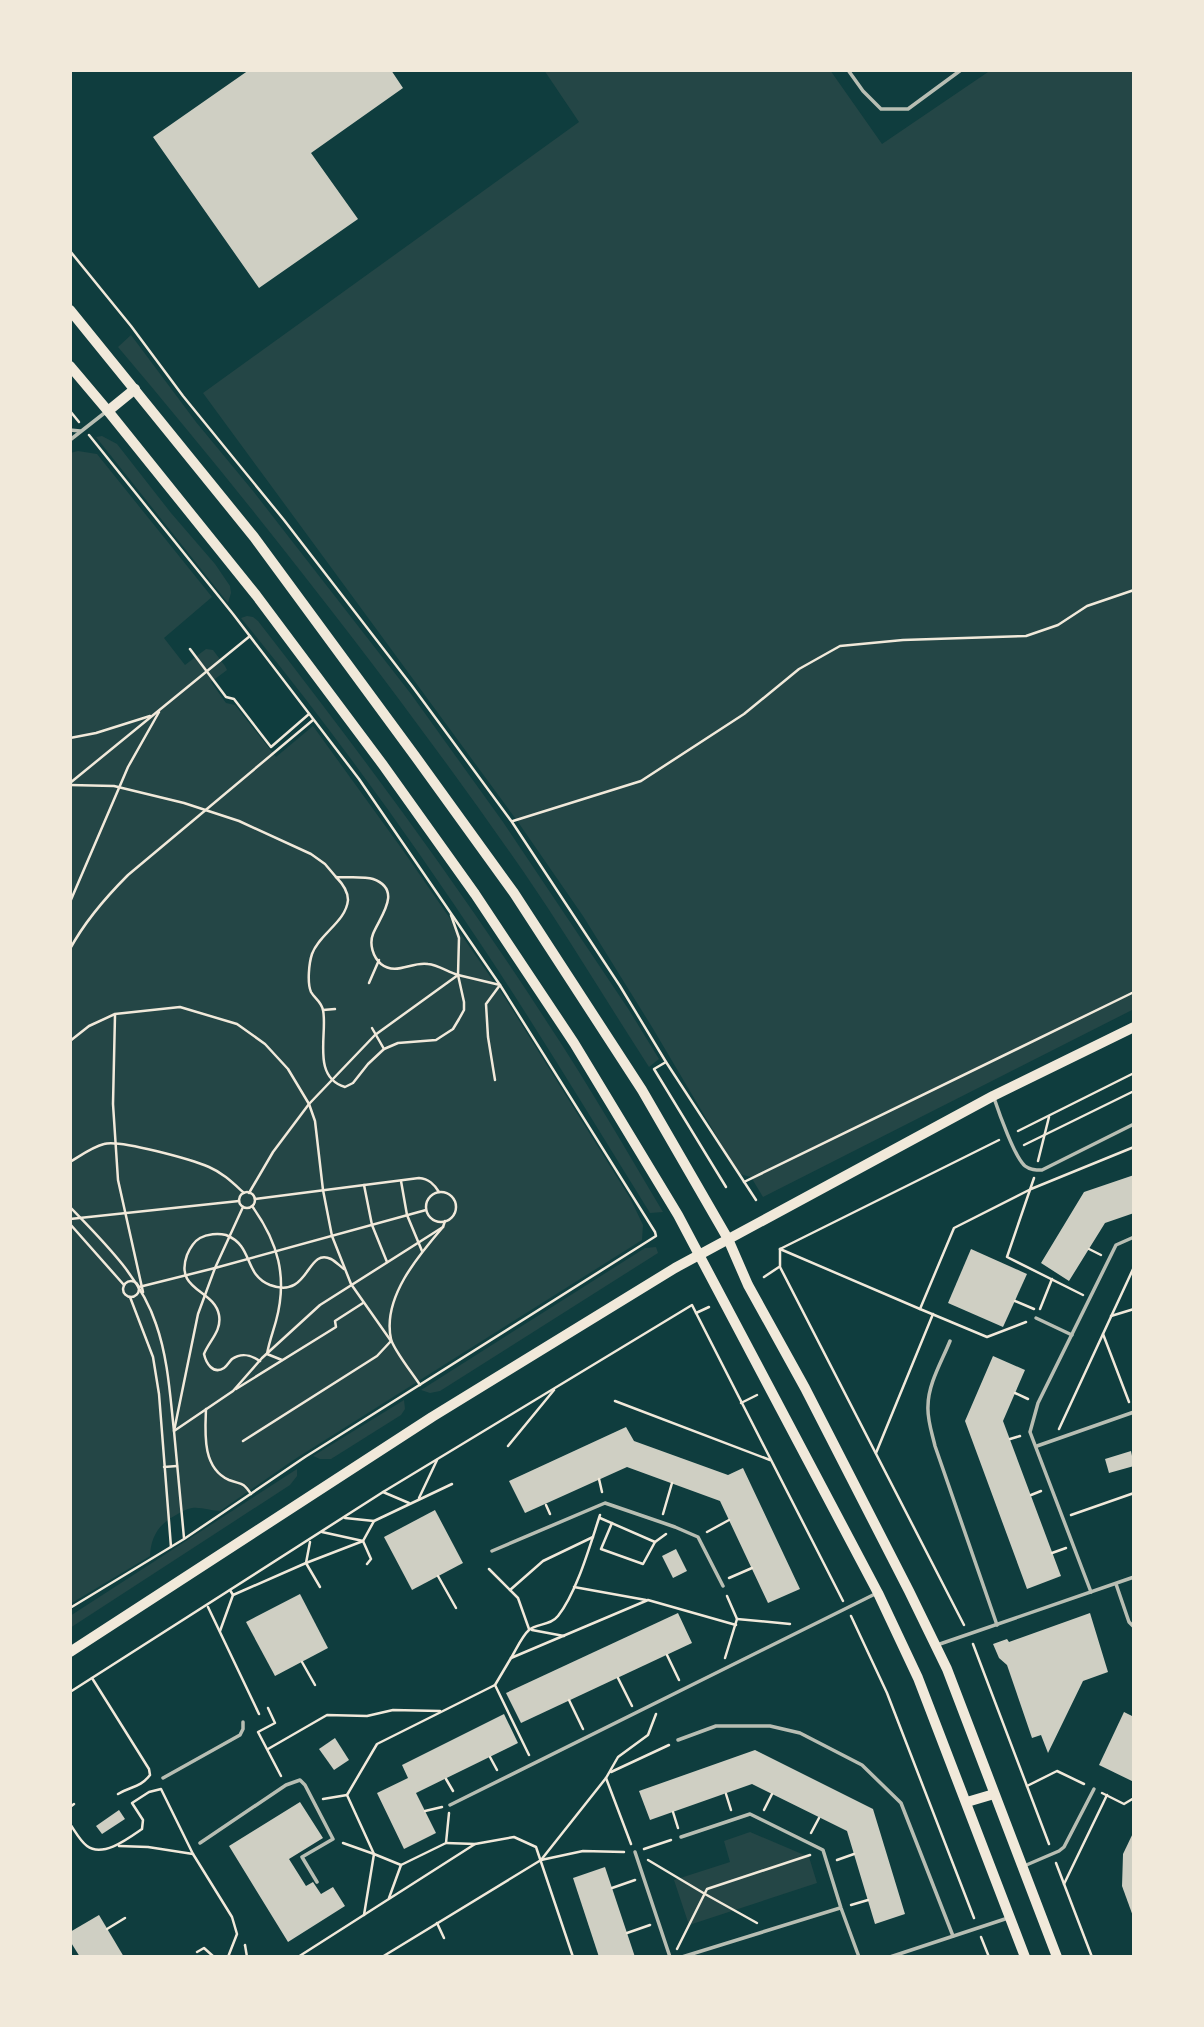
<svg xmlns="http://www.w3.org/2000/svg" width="1204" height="2027" font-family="'Noto Sans',sans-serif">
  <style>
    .green { fill: #244646 }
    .building { fill: #cfcfc3 }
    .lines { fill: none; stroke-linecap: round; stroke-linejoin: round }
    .path { stroke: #f1e9da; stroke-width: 2.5 }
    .service { stroke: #b8beb3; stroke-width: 3.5 }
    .secondary { stroke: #f1e9da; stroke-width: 10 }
  </style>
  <rect width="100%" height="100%" fill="#0f3d3e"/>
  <g class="green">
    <path d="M544,70H830L882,144L991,70H1134V1009L763,1197L751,1177L739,1174L652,1027L583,916L518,822L203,393L579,122Z"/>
    <path d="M131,335L196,422L253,491L411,694L503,822L629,1010L659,1059L649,1067C607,1002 567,935 523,871C397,690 260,515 118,347Z"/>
    <path d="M102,436L117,444L171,513L215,564L230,586L231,593L228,603L96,437Z"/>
    <path d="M78,451L97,454L212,597L164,638L185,665L206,649L213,650L225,666L227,670L211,682L226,703L235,705L276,757L313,726L402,849L505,998L630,1198L643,1225L642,1240L295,1459L220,1511C211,1511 202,1507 192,1508C186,1509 181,1512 176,1515C159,1524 151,1536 150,1556L70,1604V453Z"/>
    <path d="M247,616L253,617L258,621C359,751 458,884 547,1022C588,1084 625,1148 663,1212L650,1213C596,1126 543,1038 486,952C410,837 328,724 241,618Z"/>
    <path d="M656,1247L658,1253L440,1391L430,1393L421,1390L645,1248Z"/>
    <path d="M404,1400L405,1409L401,1415L331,1459H320L313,1456Z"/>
    <path d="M297,1469V1476L290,1485L70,1628V1616Z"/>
    <path d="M750,1832L809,1857L817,1883L689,1925L674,1880L730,1862L724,1841Z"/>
  </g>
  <g class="building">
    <path d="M249,70H391L403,88L311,153L358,219L259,288L153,137Z"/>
    <path d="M1134,1175V1213L1105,1223L1069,1281L1041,1263L1084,1192Z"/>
    <path d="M971,1249L1027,1274L1003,1327L948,1303Z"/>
    <path d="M993,1356L1025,1370L1003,1421L1061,1576L1027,1589L965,1421Z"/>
    <path d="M626,1427L634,1441L728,1475L743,1468L800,1589L768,1603L720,1501L627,1467L525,1513L509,1481Z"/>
    <path d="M1131,1451L1134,1466L1109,1473L1105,1459Z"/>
    <path d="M435,1510L463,1563L412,1590L384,1537Z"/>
    <path d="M676,1549L687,1571L673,1578L662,1556Z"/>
    <path d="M300,1594L328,1648L275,1676L246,1622Z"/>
    <path d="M678,1613L692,1643L521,1723L506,1693Z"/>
    <path d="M1090,1613L1108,1672L1083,1681L1048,1753L1041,1735L1032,1738L1007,1665L999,1658L993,1644L1007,1639L1009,1642Z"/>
    <path d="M1124,1712L1134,1717V1782L1099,1765Z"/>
    <path d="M504,1714L518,1743L416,1793L436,1833L404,1849L377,1793L408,1778L402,1765Z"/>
    <path d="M335,1738L349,1760L334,1770L319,1749Z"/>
    <path d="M755,1750L873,1809L905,1914L875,1924L847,1831L752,1784L650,1820L639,1791Z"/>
    <path d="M300,1802L323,1838L289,1859L306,1886L313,1882L321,1894L333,1887L345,1906L288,1942L229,1846Z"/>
    <path d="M119,1810L125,1819L102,1834L96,1826Z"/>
    <path d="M1134,1831V1919L1122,1886L1123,1854Z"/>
    <path d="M605,1867L635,1957H599L573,1878Z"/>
    <path d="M99,1915L124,1957H80L70,1941V1932Z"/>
  </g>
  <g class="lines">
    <g class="path">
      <path d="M70,251L131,326L183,396L284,520L412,686L512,822L620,986L666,1062L756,1200"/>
      <path d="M70,411L79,422"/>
      <path d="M190,649L226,697L234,699L271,747L309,714"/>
      <path d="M70,738L96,733L150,716"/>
      <path d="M70,783L250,636"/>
      <path d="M70,785L114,786L184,803L239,821L311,854L325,864L336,877"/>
      <path d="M513,821L641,781L744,714L799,669L840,646L903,640L1026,636L1058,625L1087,606L1134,590"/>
      <path d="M70,902L128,767L159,712"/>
      <path d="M451,915L459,938L458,975L464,1002V1010L459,1019L453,1029L436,1040L398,1043L384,1049L368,1064L353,1083L345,1087C311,1077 328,1033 323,1010C321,1001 315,999 311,992C307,983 309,963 312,954C319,934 346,922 348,900C348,890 342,883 336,877C347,878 364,876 373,879C404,890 379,918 373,934C369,944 373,957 381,964C396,976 412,961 428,964C438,965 448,972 458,975"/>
      <path d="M70,949C85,921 105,898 128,875L313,720"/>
      <path d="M369,983L379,960"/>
      <path d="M323,1010L335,1009"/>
      <path d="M115,1015L113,1104L118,1180L143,1292"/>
      <path d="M372,1028L384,1049"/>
      <path d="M70,1041L89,1026L115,1014L180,1007L237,1024L265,1044L288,1069L309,1104L315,1121L323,1190L332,1236L351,1284L391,1341L377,1356L243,1441"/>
      <path d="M666,1062L654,1069L726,1187"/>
      <path d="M1018,1131L1134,1073"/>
      <path d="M1024,1145L1134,1091"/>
      <path d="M1038,1161L1049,1117"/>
      <path d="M70,1162C80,1156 92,1147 104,1144C119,1139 193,1160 209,1167C223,1173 233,1183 244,1193"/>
      <path d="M1034,1178L1007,1257L1083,1295"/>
      <path d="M401,1181L407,1215L422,1251"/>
      <path d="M744,1182L1134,992"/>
      <path d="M364,1185L372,1225L387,1262"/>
      <circle cx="441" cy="1207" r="15"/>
      <circle cx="247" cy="1200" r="8"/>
      <path d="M249,1193L273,1152L309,1104L375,1035L458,975L500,985L486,1004L488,1037L495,1080"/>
      <path d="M255,1199L419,1178C429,1179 434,1184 439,1192"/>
      <path d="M252,1206C278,1242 288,1277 276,1321C273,1332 269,1342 267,1354L282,1360"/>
      <path d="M70,1207C103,1241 141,1278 156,1324C168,1358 170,1395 174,1431L233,1391L262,1358L320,1305L443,1227"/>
      <path d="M70,1219L239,1201"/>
      <path d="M70,1224L124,1285"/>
      <path d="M780,1249V1267L964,1625"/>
      <path d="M780,1249L999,1140"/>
      <path d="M780,1249L920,1309"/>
      <path d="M1089,1249L1101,1255"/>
      <path d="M764,1277L779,1267"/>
      <circle cx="131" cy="1289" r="8"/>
      <path d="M139,1287L215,1268L426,1210"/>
      <path d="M130,1297L153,1357L159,1394L171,1547"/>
      <path d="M1015,1301L1034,1309"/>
      <path d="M1040,1309L1052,1279"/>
      <path d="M696,1313L709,1307"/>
      <path d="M1111,1316L1134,1309"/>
      <path d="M1026,1322L987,1337L920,1309L954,1228L1031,1189L1134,1147"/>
      <path d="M1103,1334L1129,1402"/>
      <path d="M260,1361C251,1355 242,1352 232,1359C229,1362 227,1366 224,1368C213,1375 206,1363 204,1354C209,1341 222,1331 219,1315C214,1289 174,1291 187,1255C190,1248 193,1242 200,1238C207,1234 218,1233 226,1235C254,1246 243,1274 270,1285C310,1300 306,1247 331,1259C335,1261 340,1266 344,1269"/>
      <path d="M420,1385C413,1374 393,1349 391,1339C382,1298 418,1256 443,1227L445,1221"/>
      <path d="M236,1389L336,1327L335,1321L363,1303"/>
      <path d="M1015,1393L1028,1399"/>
      <path d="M615,1401L770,1460"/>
      <path d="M741,1403L757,1395"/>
      <path d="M206,1409C205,1433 202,1468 229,1480C242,1485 242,1481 251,1494"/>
      <path d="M1059,1429L1134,1267"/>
      <path d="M1010,1439L1020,1436"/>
      <path d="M508,1446L554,1390"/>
      <path d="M876,1453L933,1314"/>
      <path d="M164,1467L177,1466"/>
      <path d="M599,1479L602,1492"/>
      <path d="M383,1492L409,1503"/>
      <path d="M1031,1495L1041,1491"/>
      <path d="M419,1498L437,1460"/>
      <path d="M546,1505L550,1514"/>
      <path d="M663,1514L672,1483"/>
      <path d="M1071,1515L1134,1493"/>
      <path d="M345,1518L374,1521L452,1484"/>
      <path d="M600,1518L655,1542L666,1534"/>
      <path d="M612,1523L601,1549L643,1564L655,1542"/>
      <path d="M322,1532L363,1541"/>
      <path d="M707,1532L729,1520"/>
      <path d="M184,1538L174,1431L198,1314L215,1268L243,1207"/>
      <path d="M310,1542L306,1563L320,1587"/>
      <path d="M1052,1553L1066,1548"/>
      <path d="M367,1564L371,1559L363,1541L374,1521"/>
      <path d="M489,1569L518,1598L529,1629"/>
      <path d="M438,1576L456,1608"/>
      <path d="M729,1578L752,1568"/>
      <path d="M574,1587L646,1600"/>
      <path d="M230,1590L233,1595L306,1563L363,1541"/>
      <path d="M510,1590L543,1561L593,1537"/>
      <path d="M208,1607L259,1714"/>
      <path d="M70,1608L184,1539L305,1457L656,1236L655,1232L500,985L359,779L233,614L89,435"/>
      <path d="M851,1616L887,1693L974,1918"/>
      <path d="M737,1619L790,1624"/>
      <path d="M532,1630L564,1636"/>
      <path d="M220,1631L233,1595"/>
      <path d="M973,1644L1049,1844"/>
      <path d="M667,1655L679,1680"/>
      <path d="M511,1658C516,1650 522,1636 529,1630C537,1623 550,1626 558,1616C577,1592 590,1545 600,1515"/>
      <path d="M725,1658L737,1619L727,1596"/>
      <path d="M302,1662L315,1685"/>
      <path d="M92,1678L149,1769L150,1775C140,1788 131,1786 118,1794"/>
      <path d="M618,1678L632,1706"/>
      <path d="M70,1692L383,1492L692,1305L843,1601"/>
      <path d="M569,1700L583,1729"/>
      <path d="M268,1708L275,1723L258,1732L281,1776"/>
      <path d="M268,1749L327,1715L367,1716L393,1710L440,1711"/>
      <path d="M529,1755L495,1685L511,1658L648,1600L736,1625"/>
      <path d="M490,1757L497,1770"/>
      <path d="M611,1772L669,1745"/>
      <path d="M606,1778L631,1844"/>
      <path d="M446,1779L453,1791"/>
      <path d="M1027,1786L1057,1771L1084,1784"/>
      <path d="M1102,1793L1124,1804L1134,1798"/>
      <path d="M726,1794L731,1810"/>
      <path d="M323,1799L347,1795"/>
      <path d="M70,1807L74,1804"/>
      <path d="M764,1810L772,1794"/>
      <path d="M425,1811L442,1807"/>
      <path d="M673,1812L678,1828"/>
      <path d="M449,1813L446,1843L401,1865L374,1854L347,1795L377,1744L495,1685"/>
      <path d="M70,1824C75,1831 80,1841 87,1846C103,1858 129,1838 142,1829L143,1820L132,1803L149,1792L161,1789L193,1854L232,1917L237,1934L228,1957"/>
      <path d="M811,1833L819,1818"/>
      <path d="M343,1843L374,1854L364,1915"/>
      <path d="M446,1843L475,1844L514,1837L536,1847L573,1957"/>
      <path d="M119,1846L148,1847L193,1854"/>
      <path d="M644,1849L671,1840"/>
      <path d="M541,1860L583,1851L624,1852"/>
      <path d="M648,1860L705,1894L757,1923"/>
      <path d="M837,1860L854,1854"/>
      <path d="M1056,1863L1092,1957"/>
      <path d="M1064,1884L1107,1795"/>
      <path d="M612,1888L635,1880"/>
      <path d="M389,1898L401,1865"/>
      <path d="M851,1905L868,1900"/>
      <path d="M437,1923L444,1938"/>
      <path d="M107,1929L125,1918"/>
      <path d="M627,1933L650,1925"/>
      <path d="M981,1937L989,1957"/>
      <path d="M245,1945L247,1957"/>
      <path d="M677,1949L707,1889L810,1855"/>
      <path d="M197,1952L204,1948L214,1957"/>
      <path d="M298,1957L475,1844"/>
      <path d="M382,1957L541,1860L606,1778L618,1757L648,1735L656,1714"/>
    </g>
    <g class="service">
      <path d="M848,70L863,91L881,109H908L961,70"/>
      <path d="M70,430L80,431"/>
      <path d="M70,440L107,411"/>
      <path d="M994,1098C999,1113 1015,1158 1025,1166C1030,1170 1036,1170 1042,1170L1134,1124"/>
      <path d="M1036,1318L1072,1335"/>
      <path d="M950,1341C942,1361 928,1384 928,1406C927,1419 932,1433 935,1446L997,1625"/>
      <path d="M1037,1446L1134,1412"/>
      <path d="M492,1551L605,1503L675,1527L698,1537L723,1586"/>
      <path d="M1116,1584L1129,1622L1134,1627"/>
      <path d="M1091,1592L1030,1432L1038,1403L1116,1245L1134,1237"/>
      <path d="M937,1645L1134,1577"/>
      <path d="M678,1740L716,1726H770L800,1733L862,1765L901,1803L953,1936"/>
      <path d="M163,1778L240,1735L243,1729V1722"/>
      <path d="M450,1805L875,1594"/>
      <path d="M681,1837L750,1814L823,1850L841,1908L859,1957"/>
      <path d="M200,1843L286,1785L300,1780L305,1785L333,1839L302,1857L317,1882"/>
      <path d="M635,1852L670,1957"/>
      <path d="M1024,1866L1059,1851L1064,1847L1094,1789"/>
      <path d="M682,1957L840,1908"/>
      <path d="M890,1957L1008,1918"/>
    </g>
    <g class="secondary">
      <path d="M70,310L254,537L415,756L514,893L642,1090L728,1239L748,1285L805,1388L909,1591L947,1669L1057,1957"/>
      <path d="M70,366L108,411L256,595L383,765L475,894L574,1043L678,1215L878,1593L918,1678L1025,1957"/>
      <path d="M108,411L135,389"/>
      <path d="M70,1652L432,1417L675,1268L993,1096L1134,1027"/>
      <path d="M967,1802L994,1794"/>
    </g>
  </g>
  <rect width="1204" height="2027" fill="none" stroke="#f1e9da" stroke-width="144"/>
</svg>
